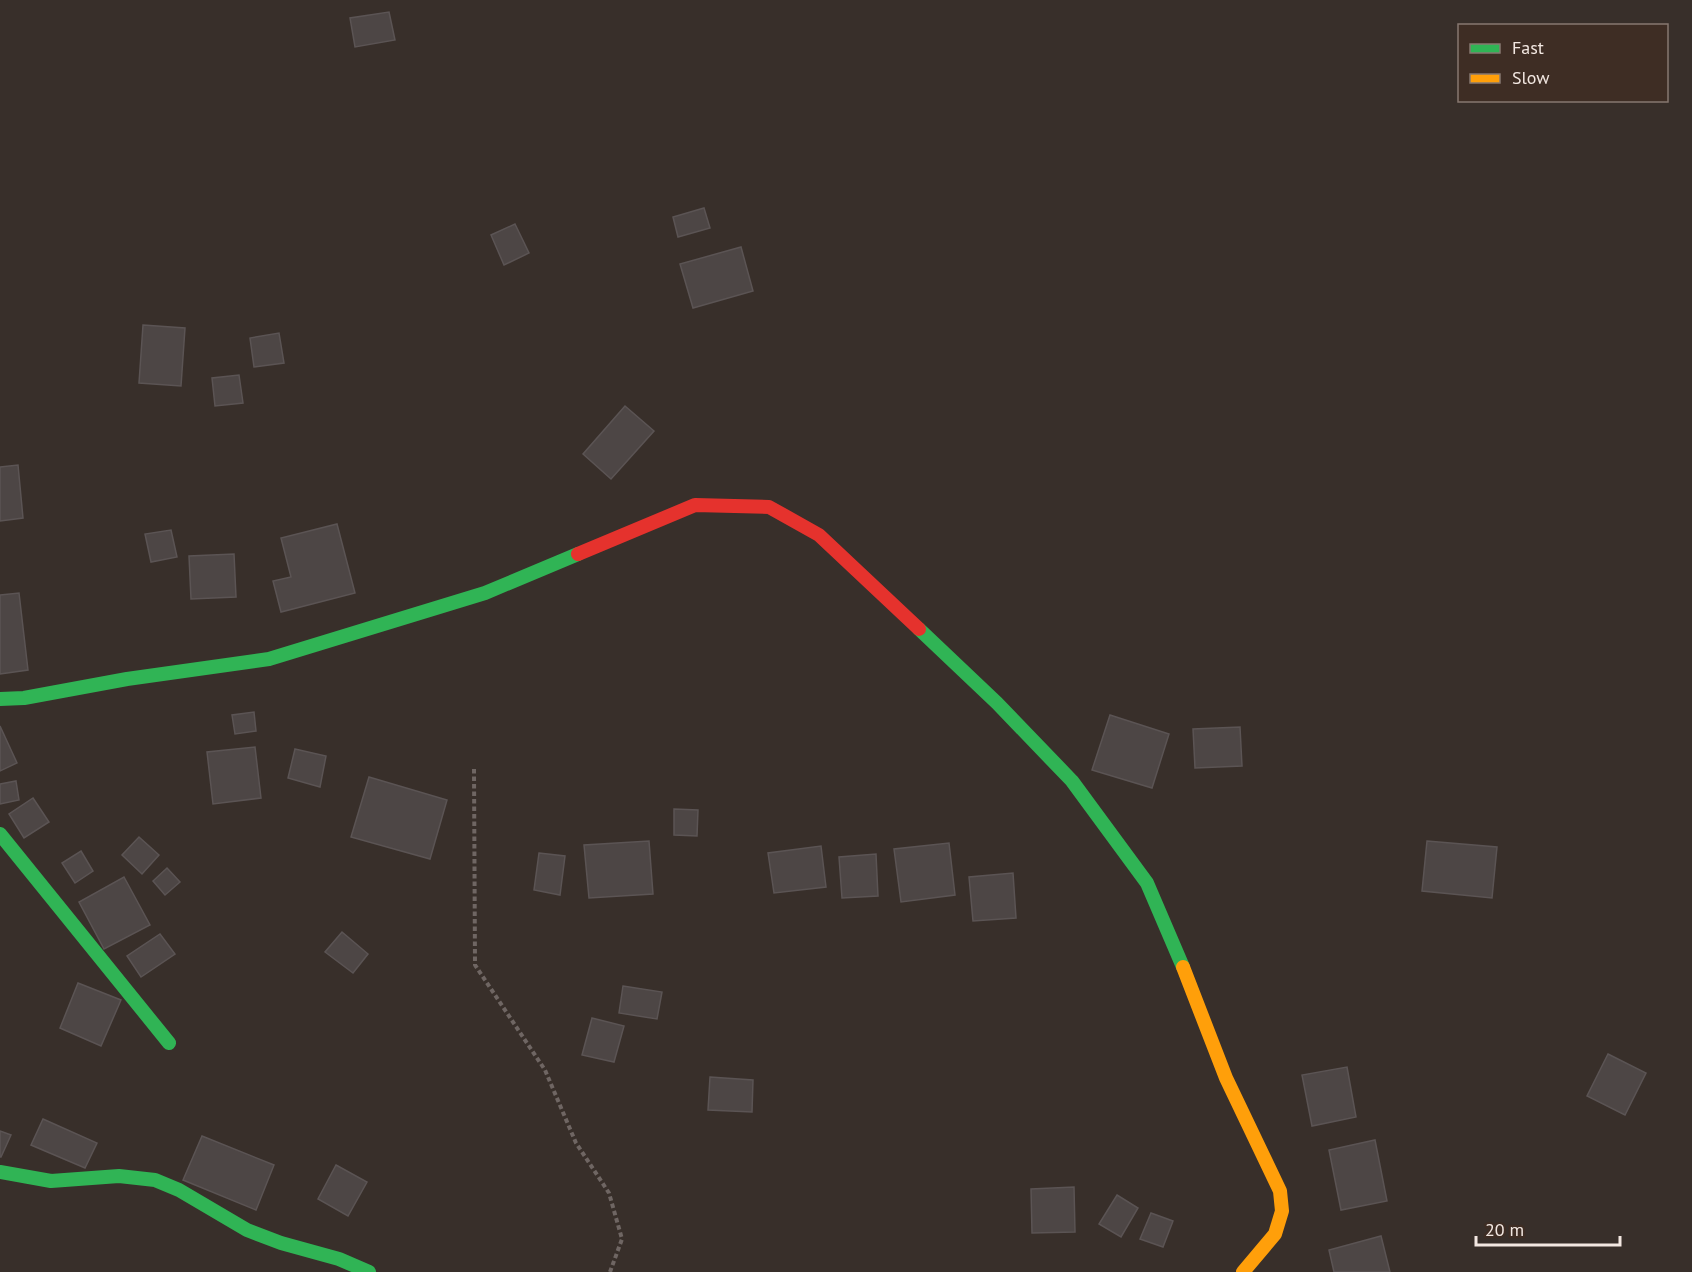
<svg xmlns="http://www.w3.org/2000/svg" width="1692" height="1272" font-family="'PT Sans',sans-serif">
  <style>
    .building { fill: #4d4645; stroke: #5b5454; stroke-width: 1.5 }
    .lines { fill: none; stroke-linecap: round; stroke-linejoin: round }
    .path { stroke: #6f6663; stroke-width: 4; stroke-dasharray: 4.5 3; stroke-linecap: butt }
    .fast { stroke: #30b455; stroke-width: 14 }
    .slow { stroke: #ff9f0a; stroke-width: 14 }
    .jam { stroke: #e5322d; stroke-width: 14 }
  </style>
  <rect width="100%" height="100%" fill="#382f2a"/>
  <g class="building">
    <path d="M389,12L395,40L355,47L350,18Z"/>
    <path d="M704,208L710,228L678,237L673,217Z"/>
    <path d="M515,224L529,253L504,265L491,235Z"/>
    <path d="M741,247L753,291L693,308L680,264Z"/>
    <path d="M143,325L185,328L181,386L139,383Z"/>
    <path d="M279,333L284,363L254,367L250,338Z"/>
    <path d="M239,375L243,403L215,406L212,378Z"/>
    <path d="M625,406L654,431L611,479L583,454Z"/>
    <path d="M18,465L23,518L0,521V467Z"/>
    <path d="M337,524L355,593L281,612L273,581L291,577L281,538Z"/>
    <path d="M171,530L177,557L151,562L145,534Z"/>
    <path d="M234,554L236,597L191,599L189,556Z"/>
    <path d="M19,593L28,670L0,674V595Z"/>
    <path d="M254,712L256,731L235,734L232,715Z"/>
    <path d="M1110,715L1169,734L1152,788L1092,770Z"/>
    <path d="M0,726L17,763L0,771Z"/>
    <path d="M1240,727L1242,766L1195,768L1193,729Z"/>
    <path d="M255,747L261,798L213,804L207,752Z"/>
    <path d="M295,749L326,756L320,787L288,778Z"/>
    <path d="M369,777L447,800L430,859L351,837Z"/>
    <path d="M16,781L19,800L0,804V784Z"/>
    <path d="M33,798L49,822L24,838L9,814Z"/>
    <path d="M674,809L698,810L697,836L674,835Z"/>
    <path d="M139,837L159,855L142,874L122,855Z"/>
    <path d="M649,841L653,894L589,898L584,845Z"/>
    <path d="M1427,841L1497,847L1492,898L1422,891Z"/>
    <path d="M949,843L955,895L901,902L894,849Z"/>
    <path d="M821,846L826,887L774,893L768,853Z"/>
    <path d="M81,851L93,871L75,883L62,863Z"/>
    <path d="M539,853L565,856L560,895L534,890Z"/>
    <path d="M876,854L878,896L842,898L839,857Z"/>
    <path d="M167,868L180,882L165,895L153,881Z"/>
    <path d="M1013,873L1016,918L973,921L969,877Z"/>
    <path d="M124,877L150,925L104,949L79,902Z"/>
    <path d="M342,932L368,954L353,973L325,952Z"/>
    <path d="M160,934L175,954L141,977L127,956Z"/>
    <path d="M78,983L121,1000L101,1046L60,1028Z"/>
    <path d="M623,986L662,992L657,1019L619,1013Z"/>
    <path d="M592,1018L624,1026L614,1062L582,1055Z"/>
    <path d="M1608,1054L1646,1073L1625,1115L1587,1096Z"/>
    <path d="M1347,1067L1356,1117L1312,1126L1302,1075Z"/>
    <path d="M710,1077L753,1080L752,1112L708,1110Z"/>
    <path d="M43,1119L97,1143L85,1168L31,1145Z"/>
    <path d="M0,1131L11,1135L1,1157H0Z"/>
    <path d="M202,1136L274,1165L256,1210L183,1180Z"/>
    <path d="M1375,1140L1387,1201L1341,1210L1329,1150Z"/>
    <path d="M336,1165L367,1182L348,1216L318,1199Z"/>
    <path d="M1074,1187L1075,1232L1032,1233L1031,1189Z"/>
    <path d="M1117,1195L1138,1208L1121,1237L1099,1224Z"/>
    <path d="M1151,1213L1173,1221L1163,1247L1140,1239Z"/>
    <path d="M1381,1236L1390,1272H1334L1329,1250Z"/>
  </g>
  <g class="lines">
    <path class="path" d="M474,769L475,965L545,1070L576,1143L609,1193L622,1239L610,1272"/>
    <g class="fast">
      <path d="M919,629L997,703L1072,781L1147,883L1183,967"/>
      <path d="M0,699L24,698L127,679L269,659L485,593L578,554"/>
      <path d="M0,834L169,1043"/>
      <path d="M0,1172L51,1181L119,1176L155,1180L179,1190L247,1230L281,1243L339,1259L369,1272"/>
    </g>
    <path class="slow" d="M1183,967L1226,1078L1280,1191L1282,1211L1275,1234L1243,1272"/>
    <path class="jam" d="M578,554L695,505L769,507L819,535L919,629"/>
  </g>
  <rect x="1458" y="24" width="210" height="78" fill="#3e2d24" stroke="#867870" stroke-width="1.5"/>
  <rect x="1470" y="44" width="30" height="9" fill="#30b455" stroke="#867870" stroke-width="1.5"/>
  <text x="1512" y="54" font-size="18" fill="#f3e8e2">Fast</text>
  <rect x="1470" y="74" width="30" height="9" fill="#ff9f0a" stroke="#867870" stroke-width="1.5"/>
  <text x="1512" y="84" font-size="18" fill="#f3e8e2">Slow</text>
  <path d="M1476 1236v9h144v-9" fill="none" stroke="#f3e8e2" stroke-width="3"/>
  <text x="1485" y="1236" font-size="18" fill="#f3e8e2" stroke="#3e2d24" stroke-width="4.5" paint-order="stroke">20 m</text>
</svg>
